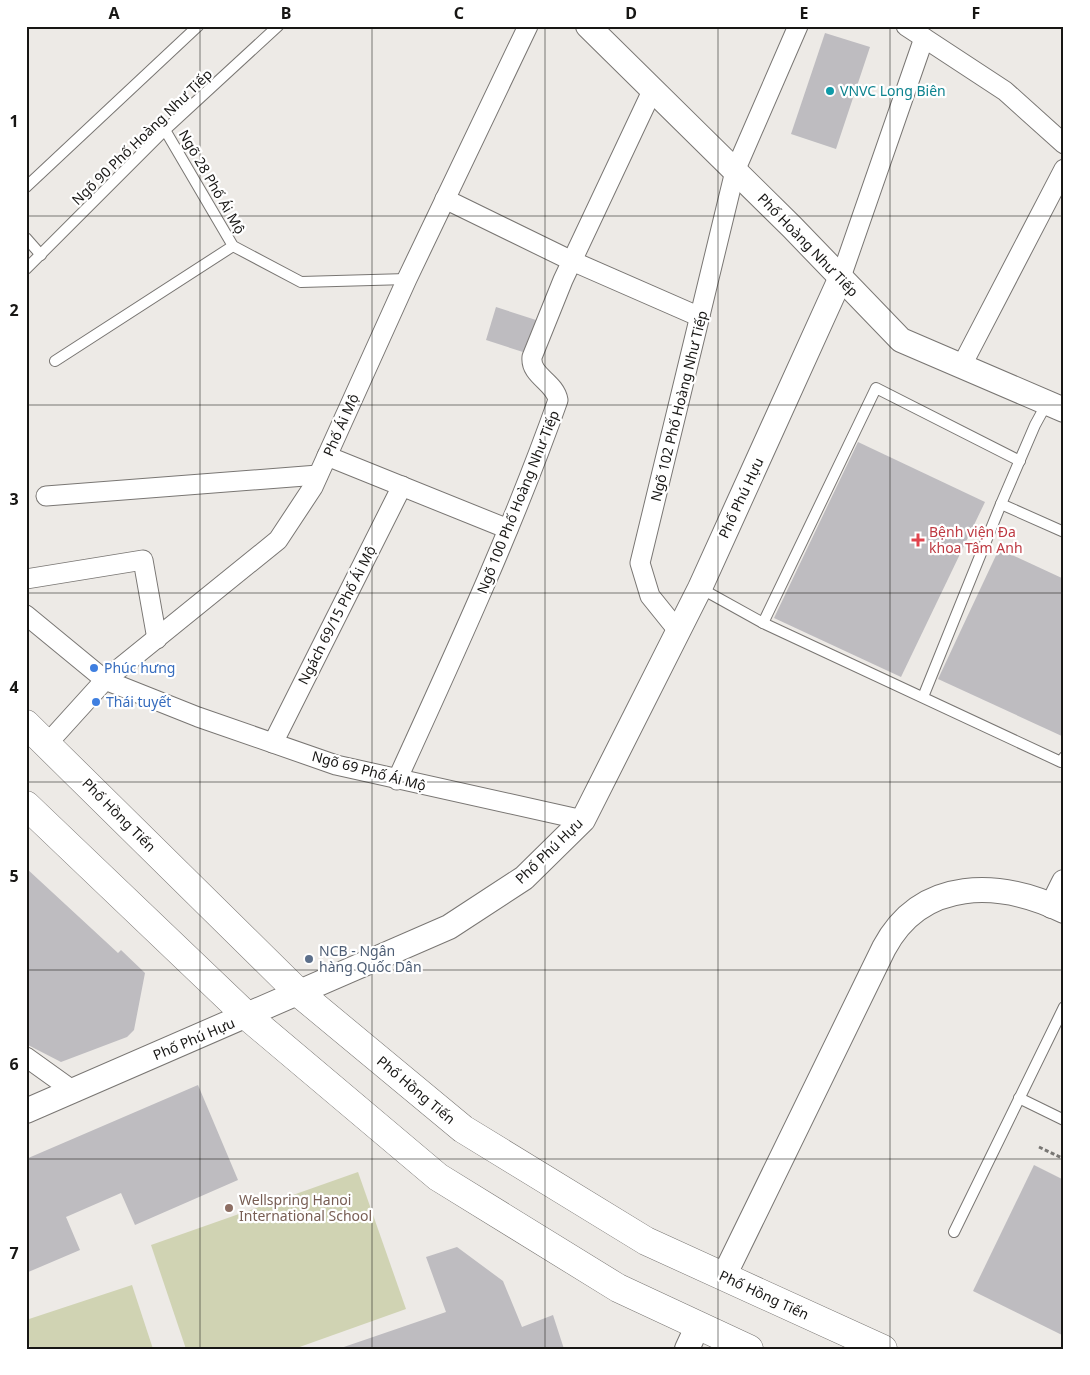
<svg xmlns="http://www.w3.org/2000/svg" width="1090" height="1375" font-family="'Noto Sans',sans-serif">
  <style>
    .green { fill: #d0d3b3 }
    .building { fill: #bebcc0 }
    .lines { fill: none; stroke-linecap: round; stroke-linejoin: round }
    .service-casing { stroke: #797673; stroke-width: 12 }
    .minor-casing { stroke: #797673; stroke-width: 21 }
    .tertiary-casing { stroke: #797673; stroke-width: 26 }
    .primary-casing { stroke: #797673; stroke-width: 29 }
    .path { stroke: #787673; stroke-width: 3; stroke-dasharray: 4 2.5; stroke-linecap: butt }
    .service { stroke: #fff; stroke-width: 10 }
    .minor { stroke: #fff; stroke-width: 19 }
    .tertiary { stroke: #fff; stroke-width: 24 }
    .primary { stroke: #fff; stroke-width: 28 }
    .grid { fill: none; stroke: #171614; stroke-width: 1; stroke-opacity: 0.55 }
    .culture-dot { fill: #0f9aa8; stroke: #fff; stroke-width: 2 }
    .health-dot { fill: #e0444e; stroke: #fff; stroke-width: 2 }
    .shop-dot { fill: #3f7fe0; stroke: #fff; stroke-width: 2 }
    .service-dot { fill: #5c6f8a; stroke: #fff; stroke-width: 2 }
    .education-dot { fill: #8d6e63; stroke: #fff; stroke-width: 2 }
    .labels { text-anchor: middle; stroke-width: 4.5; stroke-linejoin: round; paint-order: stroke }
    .culture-label { font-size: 14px; fill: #0d838f; stroke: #fff; text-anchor: start }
    .street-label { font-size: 14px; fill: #171614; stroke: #fff }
    .health-label { font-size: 14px; fill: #be3a42; stroke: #fff; text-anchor: start }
    .shop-label { font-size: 14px; fill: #366cbe; stroke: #fff; text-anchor: start }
    .service-label { font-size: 14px; fill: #4e5e75; stroke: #fff; text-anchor: start }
    .education-label { font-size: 14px; fill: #785e54; stroke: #fff; text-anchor: start }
    .neatline { fill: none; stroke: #171614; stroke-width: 2 }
    .grid-label { font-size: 16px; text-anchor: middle; font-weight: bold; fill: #171614 }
  </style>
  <rect width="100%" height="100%" fill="#edeae6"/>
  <g class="green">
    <path d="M358,1172L406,1309L294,1349H186L151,1245Z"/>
    <path d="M132,1285L153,1349H31L26,1336V1320Z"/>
  </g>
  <g class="building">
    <path d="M825,33L870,47L836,149L791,134Z"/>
    <path d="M496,307L536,320L526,353L486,340Z"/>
    <path d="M858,442L985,502L901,677L774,618Z"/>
    <path d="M999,549L1064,579V737L938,679Z"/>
    <path d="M26,868L118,953L121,950L145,973L134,1030L127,1037L61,1062L26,1044Z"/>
    <path d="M198,1085L238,1180L135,1225L121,1193L66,1217L80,1250L26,1273V1159Z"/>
    <path d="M1034,1165L1064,1180V1336L973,1291Z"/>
    <path d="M457,1247L503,1281L522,1327L553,1315L564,1349H338L446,1312L426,1257Z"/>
  </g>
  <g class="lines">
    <g class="service-casing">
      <g id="service">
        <path d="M165,130L233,246L301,282L407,279"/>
        <path d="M26,187L198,26"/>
        <path d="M26,238L41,255"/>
        <path d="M26,269L165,130L278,26"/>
        <path d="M55,361L233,246"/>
        <path d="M1020,461L876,388L763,623L1061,762L1064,757"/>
        <path d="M1001,504L1064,532"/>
        <path d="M700,588L763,623"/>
        <path d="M923,697L1001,504L1035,425L1047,403"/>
        <path d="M1019,1098L1064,1120"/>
        <path d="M954,1232L1064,1007"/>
      </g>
    </g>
    <g class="minor-casing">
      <g id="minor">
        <path d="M906,26L1005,91L1064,144"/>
        <path d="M445,199L572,261L700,317"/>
        <path d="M841,277L924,38"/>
        <path d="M962,365L1064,169"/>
        <path d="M327,456L508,529"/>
        <path d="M46,496L318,475"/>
        <path d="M26,579L143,560L157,639"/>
        <path d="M26,615L105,680L198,717L336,765L583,820"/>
        <path d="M679,632L650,596L640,563L735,171L798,26"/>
        <path d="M273,743L402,486"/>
        <path d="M47,744L105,680L278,540L313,487L407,279L528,26"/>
        <path d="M397,780C454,655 512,530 558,400C555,382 530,376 532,357L563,280L652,91"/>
        <path d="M26,1057L72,1090"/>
      </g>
    </g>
    <g class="tertiary-casing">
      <g id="tertiary">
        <path d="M588,26L792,227L901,340L1064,410"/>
        <path d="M1052,906L1064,882"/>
        <path d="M26,1111L449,927L524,878L583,820L700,588L841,277"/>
        <path d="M724,1276L884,948C922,877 1000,880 1064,911"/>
        <path d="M687,1349L698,1325"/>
      </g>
    </g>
    <g class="primary-casing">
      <g id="primary">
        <path d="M26,724L299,993L463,1129L646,1241L883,1349"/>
        <path d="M26,805L247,1016L438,1177L618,1288L749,1349"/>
      </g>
    </g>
    <path class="path" d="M1039,1147L1064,1159"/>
    <use href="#service" class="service"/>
    <use href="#minor" class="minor"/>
    <use href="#tertiary" class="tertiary"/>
    <use href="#primary" class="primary"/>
  </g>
  <path class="grid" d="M200,26V1349M372,26V1349M545,26V1349M718,26V1349M890,26V1349M26,216H1064M26,405H1064M26,593H1064M26,782H1064M26,970H1064M26,1159H1064"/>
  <circle class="culture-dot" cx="830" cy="91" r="5"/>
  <path class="health-dot" d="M915.5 532.5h5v5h5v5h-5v5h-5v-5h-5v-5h5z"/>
  <g class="shop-dot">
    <circle cx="94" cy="668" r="5"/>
    <circle cx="96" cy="702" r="5"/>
  </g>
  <circle class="service-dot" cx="309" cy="959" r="5"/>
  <circle class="education-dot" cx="229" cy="1208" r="5"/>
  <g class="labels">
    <g class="culture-label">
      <text x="840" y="96">VNVC Long Biên</text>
    </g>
    <g class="street-label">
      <text transform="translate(142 137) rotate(-44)" y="5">Ngõ 90 Phố Hoàng Như Tiếp</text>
      <text transform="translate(212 182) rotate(60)" y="5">Ngõ 28 Phố Ái Mộ</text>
      <text transform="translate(808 245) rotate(46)" y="5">Phố Hoàng Như Tiếp</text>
      <text transform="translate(679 406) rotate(-76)" y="5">Ngõ 102 Phố Hoàng Như Tiếp</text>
      <text transform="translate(341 425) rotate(-66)" y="5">Phố Ái Mộ</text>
      <text transform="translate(741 498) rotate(-65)" y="5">Phố Phú Hựu</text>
      <text transform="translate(518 502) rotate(-68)" y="5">Ngõ 100 Phố Hoàng Như Tiếp</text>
      <text transform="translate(337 615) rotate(-63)" y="5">Ngách 69/15 Phố Ái Mộ</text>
      <text transform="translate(369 771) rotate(15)" y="5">Ngõ 69 Phố Ái Mộ</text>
      <text transform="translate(119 815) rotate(45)" y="5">Phố Hồng Tiến</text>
      <text transform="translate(549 851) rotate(-44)" y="5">Phố Phú Hựu</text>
      <text transform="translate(194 1039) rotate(-23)" y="5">Phố Phú Hựu</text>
      <text transform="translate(416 1090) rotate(40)" y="5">Phố Hồng Tiến</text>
      <text transform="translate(764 1295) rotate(25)" y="5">Phố Hồng Tiến</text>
    </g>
    <g class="health-label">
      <text x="929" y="537">Bệnh viện Đa<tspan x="929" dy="16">khoa Tâm Anh</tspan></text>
    </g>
    <g class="shop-label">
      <text x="104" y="673">Phúc hưng</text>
      <text x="106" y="707">Thái tuyết</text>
    </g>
    <g class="service-label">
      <text x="319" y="956">NCB - Ngân<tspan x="319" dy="16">hàng Quốc Dân</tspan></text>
    </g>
    <g class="education-label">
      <text x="239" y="1205">Wellspring Hanoi<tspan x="239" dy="16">International School</tspan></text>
    </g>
  </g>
  <rect width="1090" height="1375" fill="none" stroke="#ffffff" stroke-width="55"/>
  <rect x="28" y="28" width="1034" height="1320" class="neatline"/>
  <g class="grid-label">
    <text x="114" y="19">A</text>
    <text x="286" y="19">B</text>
    <text x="459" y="19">C</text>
    <text x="631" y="19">D</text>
    <text x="804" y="19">E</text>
    <text x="976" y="19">F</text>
    <text x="14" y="127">1</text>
    <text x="14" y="316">2</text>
    <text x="14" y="505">3</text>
    <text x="14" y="693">4</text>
    <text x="14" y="882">5</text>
    <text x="14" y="1070">6</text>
    <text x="14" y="1259">7</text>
  </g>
</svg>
